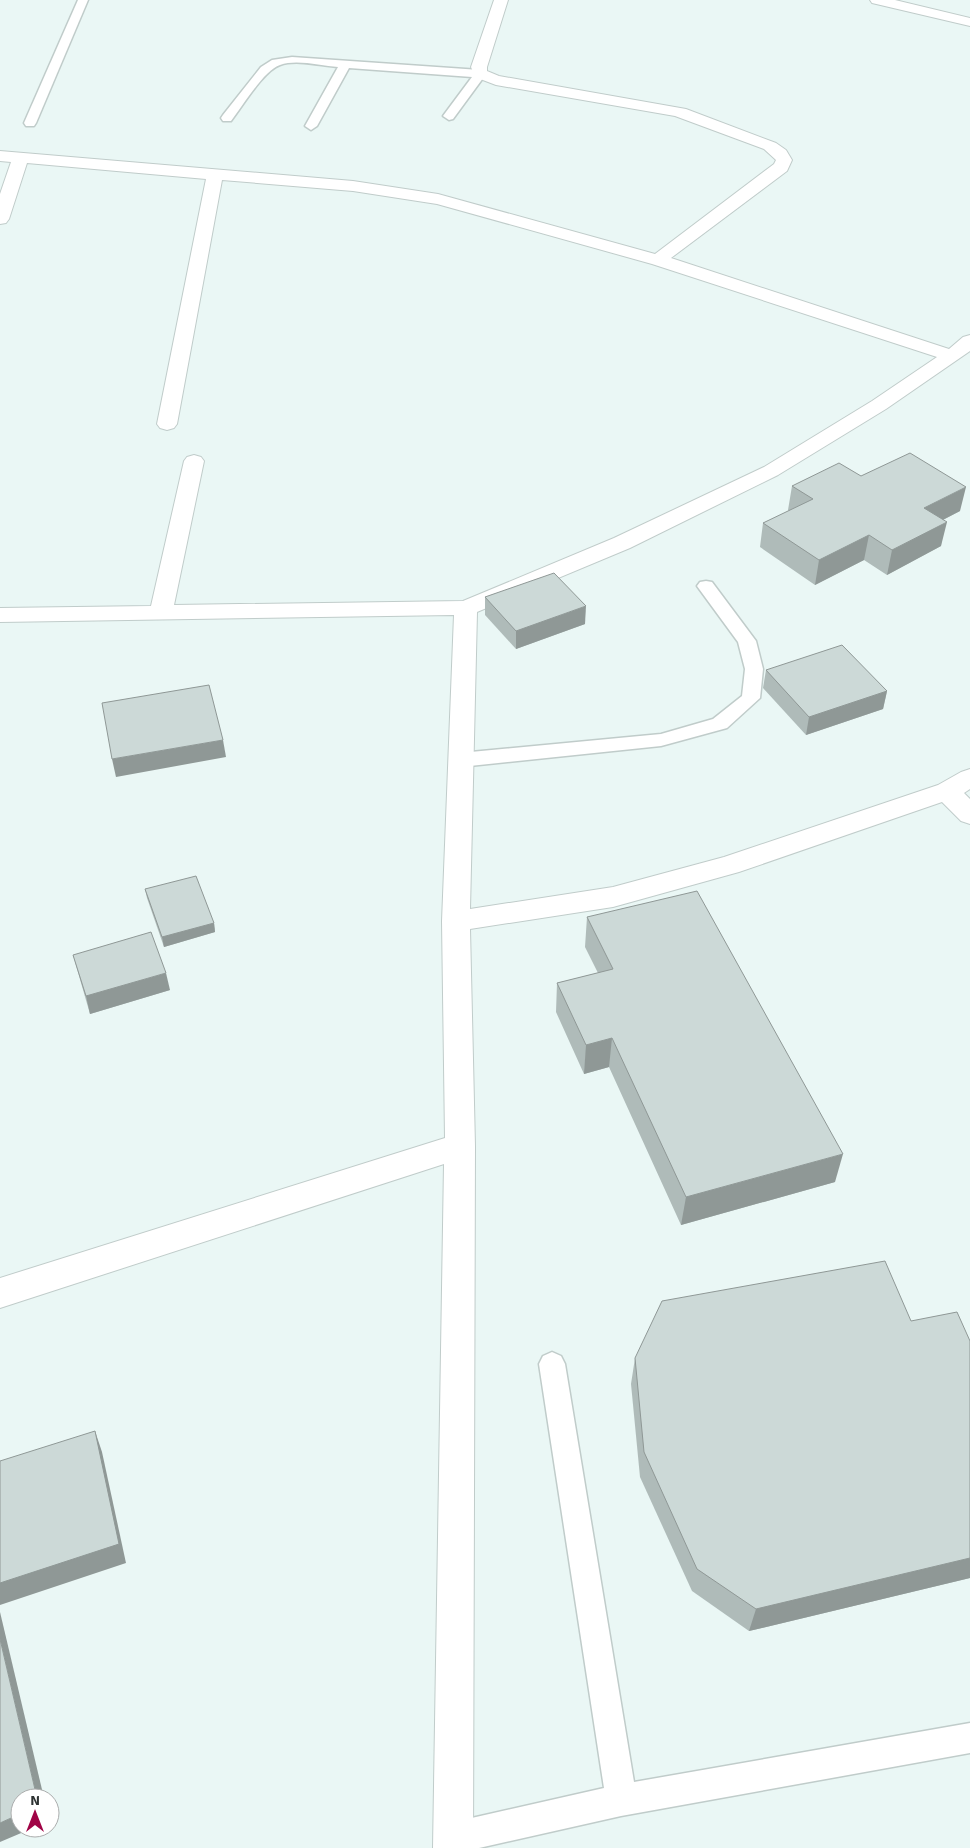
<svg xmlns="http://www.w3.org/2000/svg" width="970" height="1848" font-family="Signika,sans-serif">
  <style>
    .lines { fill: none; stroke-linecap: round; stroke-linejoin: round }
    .service-casing { stroke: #c0ccca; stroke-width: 3 }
    .minor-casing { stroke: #c0ccca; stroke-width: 2 }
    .service { fill: #fff; fill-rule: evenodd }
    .minor { fill: #fff; fill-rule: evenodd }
    .wall { fill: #afbbb9 }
    .shaded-wall { fill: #8f9896 }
    .building { fill: #ccd9d7; stroke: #8f9896 }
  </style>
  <rect width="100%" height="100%" fill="#eaf7f5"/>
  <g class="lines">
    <g class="service-casing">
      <g id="service">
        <path d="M78,0H88L36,123L34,126H26L24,123Z"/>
        <path d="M292,57L480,70L486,74L453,119L449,120L443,116L472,77L349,68L317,126L311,130L305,126L338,67C321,66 297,59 280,65C264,70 242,107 231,121H223L221,118L223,115L261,67L272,60Z"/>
        <path d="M706,581L712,582L756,641L763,669L760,698L727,728L661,746L460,767L453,765L450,760L453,755L460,753L661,734L713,719L742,696L745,669L738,642L697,586L700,582Z"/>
        <path d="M552,1352L561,1356L565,1364L634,1782L970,1723V1753L621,1816L479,1848H442L438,1838L443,1827L454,1822L604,1788L539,1364L543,1356Z"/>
      </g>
    </g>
    <g class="minor-casing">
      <g id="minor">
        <path d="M494,0H508L487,67V71L499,76L686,109L776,143L786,150L792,160L787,171L671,258L949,349L963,337L970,335V351L886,409L778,475L630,548L477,612L470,909L613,887L724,857L938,785L961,772L970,769V789L964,793L970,799V824L961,821L942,802L739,872L613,907L470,929L475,1146L473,1848H433L444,1164L0,1308V1278L445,1138L442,921L454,615L0,622V608L151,606L184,461L187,457L194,455L201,457L204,461L174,605L463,601L614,538L764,467L872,401L937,357L652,264L437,204L353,191L222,180L177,424L174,428L167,430L160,428L157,424L206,179L27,163L9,219L6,223L0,224V194L11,162L0,161V151L353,181L438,194L655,254L774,164L776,160L764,149L675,116L496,85L475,77L471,67Z"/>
        <path d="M870,0H895L970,18V26L872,3Z"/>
      </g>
    </g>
    <use href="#service" class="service"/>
    <use href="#minor" class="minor"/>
  </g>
  <g class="wall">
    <path d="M861,476L960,511L943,520L941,546L887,575L864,560L815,585L760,547L763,523L789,511L788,510L792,486Z"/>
    <path d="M485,597L585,624L516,649L485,615Z"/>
    <path d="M766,670L887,691L883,709L806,735L763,688Z"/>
    <path d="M145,889L214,923L215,932L164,947L147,898Z"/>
    <path d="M587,917L835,1182L681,1225L609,1067L584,1074L556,1012L557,983L598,973L585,947Z"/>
    <path d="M73,955L170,990L90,1014Z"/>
    <path d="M911,1321L970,1341V1578L749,1631L692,1591L640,1477L631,1384L635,1358Z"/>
  </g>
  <g class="shaded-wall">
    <path d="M966,487L960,511L919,532L924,508Z"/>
    <path d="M947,522L941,546L887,575L892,550Z"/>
    <path d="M869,535L864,560L815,585L819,560Z"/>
    <path d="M586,606L585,624L516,649V631Z"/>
    <path d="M887,691L883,709L806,735L809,717Z"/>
    <path d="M223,740L226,757L116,777L112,759Z"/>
    <path d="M214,923L215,932L164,947L162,937Z"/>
    <path d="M166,973L170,990L90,1014L86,996Z"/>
    <path d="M612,1038L609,1067L584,1074L586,1045Z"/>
    <path d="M843,1154L835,1182L681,1225L686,1197Z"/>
    <path d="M95,1431L102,1452L126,1563L0,1605V1583Z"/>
    <path d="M970,1558V1578L749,1631L756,1609Z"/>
    <path d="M0,1612L44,1798H37L0,1639Z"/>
    <path d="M20,1814V1828H33L0,1842V1823Z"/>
  </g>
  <g class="building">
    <path d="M910,453L966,487L924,508L947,522L892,550L869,535L819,560L763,523L813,499L792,486L839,463L861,476Z"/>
    <path d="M554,573L586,606L516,631L485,597Z"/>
    <path d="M842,645L887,691L809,717L766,670Z"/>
    <path d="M209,685L223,740L112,759L102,703Z"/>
    <path d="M196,876L214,923L162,937L145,889Z"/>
    <path d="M697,891L843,1154L686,1197L612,1038L586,1045L557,983L613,969L587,917Z"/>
    <path d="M151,932L166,973L86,996L73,955Z"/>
    <path d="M885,1261L911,1321L957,1312L970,1341V1558L756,1609L697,1569L644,1452L635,1358L662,1301Z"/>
    <path d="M95,1431L119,1544L0,1583V1461Z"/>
    <path d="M0,1639L37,1798H20V1814L0,1823Z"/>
  </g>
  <g transform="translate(35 1813)"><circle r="24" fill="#ffffff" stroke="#abadad"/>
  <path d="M0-4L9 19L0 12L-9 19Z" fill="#a00446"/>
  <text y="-8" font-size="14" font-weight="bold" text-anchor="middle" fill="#2d3232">N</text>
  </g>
</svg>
